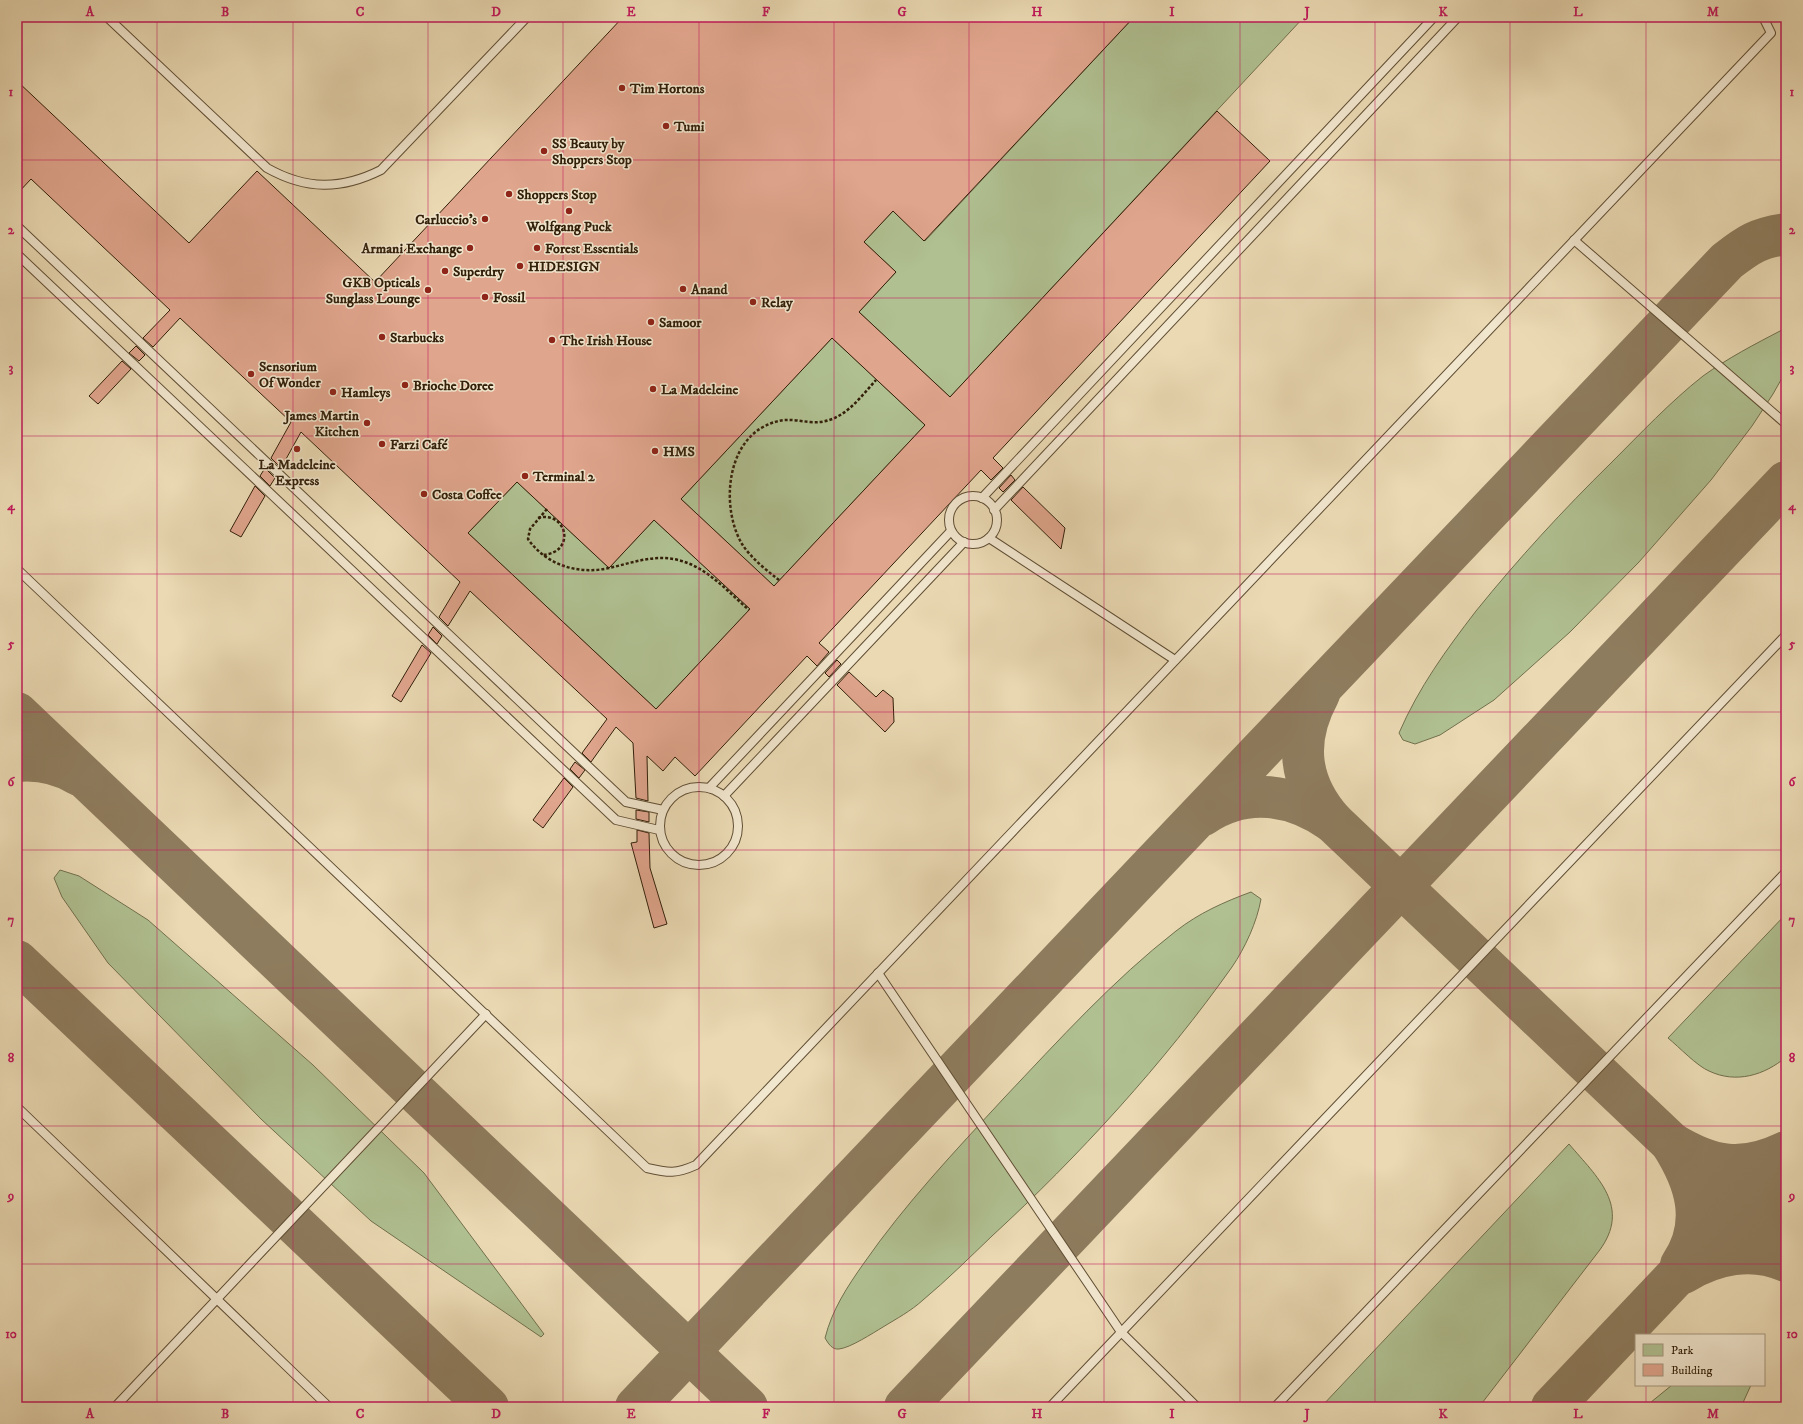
<svg xmlns="http://www.w3.org/2000/svg" width="1803" height="1424" font-family="'IM FELL DW Pica',serif">
  <style>
    .green { fill: #b0c091; stroke: #71704d }
    .lines { fill: none; stroke-linecap: round; stroke-linejoin: round }
    .taxiway { stroke: #8e7c5e; stroke-width: 42 }
    .building { fill: #e0a58d; stroke: #321f09; fill-rule: evenodd }
    .service-casing { stroke: #604e34; stroke-width: 10 }
    .path { stroke: #321f09; stroke-width: 2.5; stroke-dasharray: 3 2; stroke-linecap: butt }
    .service { stroke: #f1e6ce; stroke-width: 8 }
    .grid { fill: none; stroke: #c2185b; stroke-width: 1; stroke-opacity: 0.55 }
    .poi-dot { fill: #8f2418; stroke: #f1e6ce; stroke-width: 1.5 }
    .labels { text-anchor: middle; stroke-width: 3; stroke-linejoin: round; paint-order: stroke }
    .poi-label { font-size: 14px; font-weight: bold; fill: #321f09; stroke: #f1e6ce; text-anchor: start }
    .neatline { fill: none; stroke: #c2185b; stroke-width: 1.5 }
    .grid-label { font-size: 13px; text-anchor: middle; font-weight: bold; fill: #c2185b }
  </style>
  <rect width="100%" height="100%" fill="#ead9b3"/>
  <filter id="stains"><feTurbulence type="fractalNoise" baseFrequency=".005" numOctaves="4"/><feColorMatrix values="0 0 0 0 .2 0 0 0 0 .09 0 0 0 0 .02 0 0 0 .5 -.17"/></filter>
  <radialGradient id="worn" r=".72"><stop offset=".6" stop-color="#630" stop-opacity="0"/><stop offset="1" stop-color="#630" stop-opacity=".3"/></radialGradient>
  <g class="green">
    <path d="M1134,17H1304L950,397L859,312L896,272L864,242L893,211L925,241Z"/>
    <path d="M1782,330L1786,332V371L1773,394L1752,426L1711,480L1639,562L1570,632L1494,700L1440,735L1415,744L1403,740L1399,733C1419,687 1446,650 1476,611C1518,559 1563,510 1611,463C1640,434 1670,402 1703,376C1728,358 1755,344 1782,330Z"/>
    <path d="M832,338L925,425L774,586L681,499Z"/>
    <path d="M517,482L609,568L654,520L750,609L656,709L468,533Z"/>
    <path d="M60,870L79,876L148,920L313,1065L424,1173L544,1334L541,1337L371,1221L261,1119L108,963L62,897L54,878Z"/>
    <path d="M1251,892L1261,899C1257,922 1245,948 1232,967C1164,1063 1078,1157 992,1236C969,1258 947,1280 923,1300C911,1311 896,1319 883,1327C873,1333 850,1348 839,1349C832,1350 828,1343 825,1338C832,1310 847,1287 864,1263C905,1204 955,1151 1004,1098C1059,1040 1113,980 1176,931C1199,913 1224,902 1251,892Z"/>
    <path d="M1786,914V1057C1765,1075 1736,1084 1709,1071C1697,1066 1679,1047 1668,1038Z"/>
    <path d="M1569,1144C1597,1177 1632,1207 1599,1251L1479,1407H1321Z"/>
    <path d="M1672,1385H1751L1741,1407H1645Z"/>
  </g>
  <g class="lines">
    <g class="taxiway">
      <path d="M17,713L747,1407"/>
      <path d="M17,761C40,759 59,763 79,775"/>
      <path d="M1203,815C1246,786 1293,794 1333,822C1298,783 1294,740 1319,694"/>
      <path d="M1333,822L1786,1252"/>
      <path d="M17,961L488,1407"/>
      <path d="M1786,1191V1218"/>
      <path d="M1681,1265C1709,1223 1696,1182 1671,1143C1712,1168 1742,1173 1786,1152"/>
      <path d="M1683,1273C1714,1254 1752,1246 1786,1261"/>
      <path d="M636,1407L1727,261C1749,244 1758,238 1786,234"/>
      <path d="M905,1407L1786,482"/>
      <path d="M1552,1407L1786,1160"/>
    </g>
  </g>
  <g class="building">
    <path d="M623,17H1134L924,241L893,211L864,242L896,272L859,312L950,397L1217,111L1270,161L993,458L1003,468L991,480L981,470L819,643L829,652L817,666L807,656L695,776L675,757L663,771L647,756L648,801L636,798L633,743L616,727L591,762L582,753L607,719L470,591L448,626L439,617L460,582L301,432L281,468L271,458L291,422L180,318L153,347L143,338L170,310L31,179L17,194V81L189,243L257,171L375,282ZM832,338L925,425L774,586L681,499ZM517,482L609,568L654,520L750,609L656,709L468,533Z"/>
    <path d="M136,346L145,355L139,361L129,353Z"/>
    <path d="M122,361L131,369L98,404L89,396Z"/>
    <path d="M265,468L275,478L270,486L260,476Z"/>
    <path d="M1011,475L1015,480L1003,492L999,488Z"/>
    <path d="M255,486L265,496L241,537L230,531Z"/>
    <path d="M1023,487L1065,528L1061,549L1011,500Z"/>
    <path d="M433,627L442,636L437,644L428,635Z"/>
    <path d="M422,645L431,653L401,702L392,696Z"/>
    <path d="M837,660L841,664L829,677L825,673Z"/>
    <path d="M849,672L876,697L883,690L893,698L894,722L885,732L837,685Z"/>
    <path d="M575,762L585,770L579,778L570,769Z"/>
    <path d="M564,778L573,787L543,828L533,820Z"/>
    <path d="M636,810L649,812V822L636,819Z"/>
    <path d="M637,830L649,833L650,868L667,924L654,928L631,843L637,842Z"/>
  </g>
  <g class="lines">
    <g class="service-casing">
      <g id="service">
        <path d="M107,17L267,168C306,190 341,190 381,170L527,17"/>
        <path d="M17,226L626,802L663,810"/>
        <path d="M1574,240L1786,424"/>
        <path d="M17,254L616,820L659,830"/>
        <circle cx="973" cy="520" r="24"/>
        <path d="M982,498L1434,17"/>
        <path d="M994,510L1458,17"/>
        <path d="M989,538L1175,660"/>
        <path d="M17,569L647,1168C669,1173 676,1174 696,1165L1771,33L1763,17"/>
        <circle cx="699" cy="826" r="39"/>
        <path d="M709,788L951,531"/>
        <path d="M724,796L964,542"/>
        <path d="M878,973L1121,1332L1197,1407"/>
        <path d="M17,1107L329,1407"/>
        <path d="M115,1407L486,1014"/>
        <path d="M1050,1407L1786,635"/>
        <path d="M1275,1407L1786,872"/>
      </g>
    </g>
    <g class="path">
      <path d="M547,509L530,529L528,539C546,565 578,575 609,568C632,563 654,554 678,560C707,567 727,591 749,610"/>
      <path d="M538,518C567,510 577,553 542,555"/>
      <path d="M779,580C766,570 751,558 742,544C722,510 725,448 763,427C782,417 791,420 810,422C841,425 858,400 876,380"/>
    </g>
    <use href="#service" class="service"/>
  </g>
  <path class="grid" d="M157,17V1407M293,17V1407M428,17V1407M563,17V1407M699,17V1407M834,17V1407M969,17V1407M1104,17V1407M1240,17V1407M1375,17V1407M1510,17V1407M1646,17V1335M17,160H1786M17,298H1786M17,436H1786M17,574H1786M17,712H1786M17,850H1786M17,988H1786M17,1126H1786M17,1264H1786M1646,1385V1407"/>
  <g class="poi-dot">
    <circle cx="622" cy="88" r="4"/>
    <circle cx="666" cy="126" r="4"/>
    <circle cx="544" cy="151" r="4"/>
    <circle cx="509" cy="194" r="4"/>
    <circle cx="569" cy="211" r="4"/>
    <circle cx="485" cy="219" r="4"/>
    <circle cx="470" cy="248" r="4"/>
    <circle cx="537" cy="248" r="4"/>
    <circle cx="520" cy="266" r="4"/>
    <circle cx="445" cy="271" r="4"/>
    <circle cx="683" cy="289" r="4"/>
    <circle cx="428" cy="290" r="4"/>
    <circle cx="485" cy="297" r="4"/>
    <circle cx="753" cy="302" r="4"/>
    <circle cx="651" cy="322" r="4"/>
    <circle cx="382" cy="337" r="4"/>
    <circle cx="552" cy="340" r="4"/>
    <circle cx="251" cy="374" r="4"/>
    <circle cx="405" cy="385" r="4"/>
    <circle cx="653" cy="389" r="4"/>
    <circle cx="333" cy="392" r="4"/>
    <circle cx="367" cy="423" r="4"/>
    <circle cx="382" cy="444" r="4"/>
    <circle cx="297" cy="449" r="4"/>
    <circle cx="655" cy="451" r="4"/>
    <circle cx="525" cy="476" r="4"/>
    <circle cx="424" cy="494" r="4"/>
  </g>
  <g class="labels">
    <g class="poi-label">
      <text x="630" y="93">Tim Hortons</text>
      <text x="674" y="131">Tumi</text>
      <text x="552" y="148">SS Beauty by<tspan x="552" dy="16">Shoppers Stop</tspan></text>
      <text x="517" y="199">Shoppers Stop</text>
      <text x="477" y="224" text-anchor="end">Carluccio's</text>
      <text x="569" y="231" text-anchor="middle">Wolfgang Puck</text>
      <text x="462" y="253" text-anchor="end">Armani Exchange</text>
      <text x="545" y="253">Forest Essentials</text>
      <text x="528" y="271">HIDESIGN</text>
      <text x="453" y="276">Superdry</text>
      <text x="420" y="287" text-anchor="end">GKB Opticals<tspan x="420" dy="16">Sunglass Lounge</tspan></text>
      <text x="691" y="294">Anand</text>
      <text x="493" y="302">Fossil</text>
      <text x="761" y="307">Relay</text>
      <text x="659" y="327">Samoor</text>
      <text x="390" y="342">Starbucks</text>
      <text x="560" y="345">The Irish House</text>
      <text x="259" y="371">Sensorium<tspan x="259" dy="16">Of Wonder</tspan></text>
      <text x="413" y="390">Brioche Doree</text>
      <text x="661" y="394">La Madeleine</text>
      <text x="341" y="397">Hamleys</text>
      <text x="359" y="420" text-anchor="end">James Martin<tspan x="359" dy="16">Kitchen</tspan></text>
      <text x="390" y="449">Farzi Café</text>
      <text x="663" y="456">HMS</text>
      <text x="297" y="469" text-anchor="middle">La Madeleine<tspan x="297" dy="16">Express</tspan></text>
      <text x="533" y="481">Terminal 2</text>
      <text x="432" y="499">Costa Coffee</text>
    </g>
  </g>
  <rect width="1803" height="1424" fill="none" stroke="#ead9b3" stroke-width="44"/>
  <rect x="1635" y="1334" width="130" height="52" fill="#f1e6ce" stroke="#a5967f"/>
  <rect x="1643" y="1344" width="20" height="12" fill="#b0c091" stroke="#a5967f"/>
  <text x="1671" y="1354" font-size="12" fill="#321f09">Park</text>
  <rect x="1643" y="1364" width="20" height="12" fill="#e0a58d" stroke="#a5967f"/>
  <text x="1671" y="1374" font-size="12" fill="#321f09">Building</text>
  <rect x="22" y="22" width="1759" height="1380" class="neatline"/>
  <g class="grid-label">
    <text x="90" y="16">A</text>
    <text x="225" y="16">B</text>
    <text x="360" y="16">C</text>
    <text x="496" y="16">D</text>
    <text x="631" y="16">E</text>
    <text x="766" y="16">F</text>
    <text x="902" y="16">G</text>
    <text x="1037" y="16">H</text>
    <text x="1172" y="16">I</text>
    <text x="1307" y="16">J</text>
    <text x="1443" y="16">K</text>
    <text x="1578" y="16">L</text>
    <text x="1713" y="16">M</text>
    <text x="11" y="96">1</text>
    <text x="1792" y="96">1</text>
    <text x="11" y="234">2</text>
    <text x="1792" y="234">2</text>
    <text x="11" y="372">3</text>
    <text x="1792" y="372">3</text>
    <text x="11" y="510">4</text>
    <text x="1792" y="510">4</text>
    <text x="11" y="648">5</text>
    <text x="1792" y="648">5</text>
    <text x="11" y="786">6</text>
    <text x="1792" y="786">6</text>
    <text x="11" y="924">7</text>
    <text x="1792" y="924">7</text>
    <text x="11" y="1062">8</text>
    <text x="1792" y="1062">8</text>
    <text x="11" y="1200">9</text>
    <text x="1792" y="1200">9</text>
    <text x="11" y="1338">10</text>
    <text x="1792" y="1338">10</text>
    <text x="90" y="1418">A</text>
    <text x="225" y="1418">B</text>
    <text x="360" y="1418">C</text>
    <text x="496" y="1418">D</text>
    <text x="631" y="1418">E</text>
    <text x="766" y="1418">F</text>
    <text x="902" y="1418">G</text>
    <text x="1037" y="1418">H</text>
    <text x="1172" y="1418">I</text>
    <text x="1307" y="1418">J</text>
    <text x="1443" y="1418">K</text>
    <text x="1578" y="1418">L</text>
    <text x="1713" y="1418">M</text>
  </g>
  <rect width="100%" height="100%" filter="url(#stains)"/>
  <rect width="100%" height="100%" fill="url(#worn)"/>
</svg>
